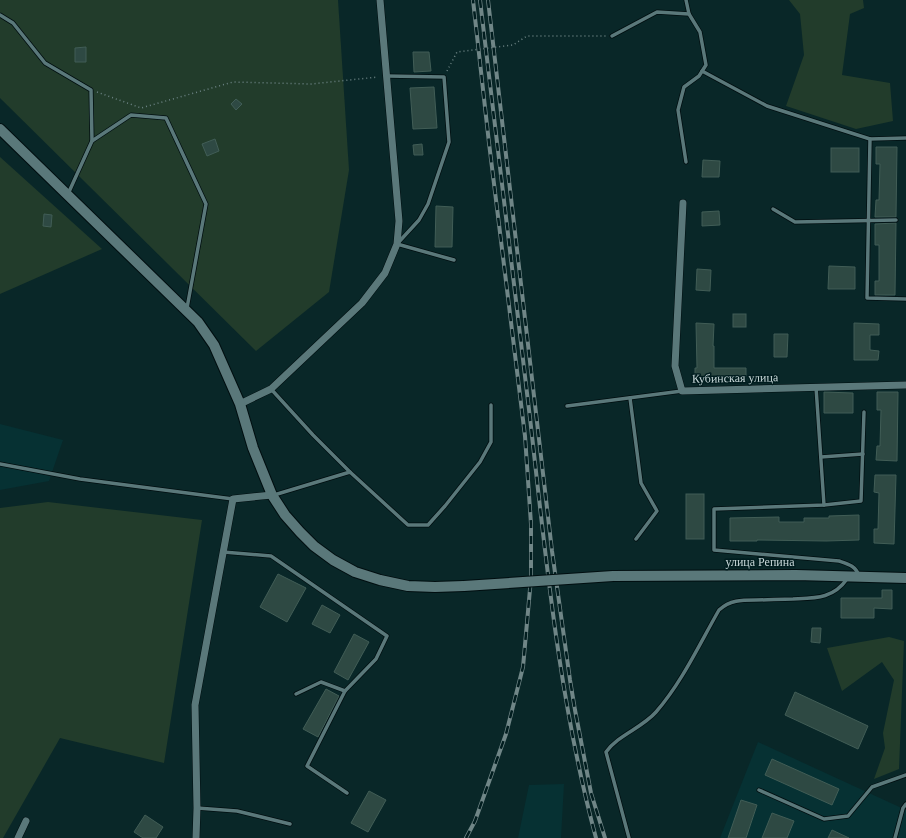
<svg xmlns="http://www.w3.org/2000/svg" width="906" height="838" font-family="'Times New Roman',serif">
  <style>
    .built { fill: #063133 }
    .green { fill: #223c2b }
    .building { fill: #2e4943; stroke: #415d56 }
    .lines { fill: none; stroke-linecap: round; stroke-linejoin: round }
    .lane-casing { stroke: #000e10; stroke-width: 5 }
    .street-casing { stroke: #000e10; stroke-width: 8 }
    .secondary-casing { stroke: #000e10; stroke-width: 12 }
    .path { stroke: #6d8485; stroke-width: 1.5; stroke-dasharray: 1 3; stroke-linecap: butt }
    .lane { stroke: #5a787a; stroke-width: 3.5 }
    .street { stroke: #5a787a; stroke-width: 7 }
    .secondary { stroke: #5a787a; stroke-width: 10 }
    .rail-casing { stroke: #708687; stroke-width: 4 }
    .rail { stroke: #011d1f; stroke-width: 2.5; stroke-dasharray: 8; stroke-linecap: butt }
    .secondary-bridge-casing { stroke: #000e10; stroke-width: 12; stroke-linecap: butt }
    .secondary-bridge { stroke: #5a787a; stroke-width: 10 }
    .labels { text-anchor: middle; stroke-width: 3; stroke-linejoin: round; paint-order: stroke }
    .street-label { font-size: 12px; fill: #c7d7d8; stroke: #011d1f }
  </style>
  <rect width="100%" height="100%" fill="#092728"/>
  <g class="built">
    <path d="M0,424L63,440L49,481L0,490Z"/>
    <path d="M758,742L906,810V838H720Z"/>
    <path d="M564,784L561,838H518L529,785Z"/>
  </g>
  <g class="green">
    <path d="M0,0H338L349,170L329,292L256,351L0,98Z"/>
    <path d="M789,0H863L864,8L850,14L842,75L890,83L893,121L856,129L786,106L804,55L800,14Z"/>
    <path d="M0,157L102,249L0,294Z"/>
    <path d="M48,502L202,520L164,763L60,738L3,838H0V508Z"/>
    <path d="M889,637L904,641L899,769L874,779L885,748L883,733L894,680L882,662L842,691L827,648Z"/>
  </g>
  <g class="building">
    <path d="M86,47V62H75V48Z"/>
    <path d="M413,52H429L431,71L414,72Z"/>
    <path d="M434,87L437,128L413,129L410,88Z"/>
    <path d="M236,99L242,104L236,110L231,104Z"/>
    <path d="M215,139L219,151L207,156L202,144Z"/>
    <path d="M422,144L423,155H414L413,145Z"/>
    <path d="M876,147H897L896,217H875L876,200H879L880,164H876Z"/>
    <rect x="831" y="148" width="28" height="24"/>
    <path d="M703,160L720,161L719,177H702Z"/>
    <path d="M436,206L453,207L452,247H435Z"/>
    <path d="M719,211L720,225L702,226V212Z"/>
    <path d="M44,214L52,215L51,227L43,226Z"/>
    <path d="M896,223L895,295H875V281H879V245H875V224Z"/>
    <path d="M829,266L855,267V289H828Z"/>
    <path d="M697,269L711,270L710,291L696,290Z"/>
    <rect x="733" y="314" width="13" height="13"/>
    <path d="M696,323L714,324L713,346H714V368H746V377H695V368H697Z"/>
    <path d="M854,323L879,324V335H870V350L879,351L878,360H854Z"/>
    <path d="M774,334H788L787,357H774Z"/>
    <path d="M824,392L853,393V413H824Z"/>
    <path d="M877,392H898L897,461L876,460L877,446H880L881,410H877Z"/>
    <path d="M875,475H896L894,544L874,543V529H878L879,493L874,492Z"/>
    <rect x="686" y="494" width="18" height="45"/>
    <path d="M859,515V540L826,541L757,540V541H730V518L779,517V522H804V518H829V516Z"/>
    <path d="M278,574L306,588L287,622L260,607Z"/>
    <path d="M882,590H892V609L874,608V618H841V598H882Z"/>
    <path d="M322,605L340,615L330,633L312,624Z"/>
    <path d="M812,628H821L820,643L811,642Z"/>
    <path d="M354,634L369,642L348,680L334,672Z"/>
    <path d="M326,689L339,696L318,737L303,729Z"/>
    <path d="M795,692L868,726L858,749L785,715Z"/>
    <path d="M772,759L839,789L832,805L765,775Z"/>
    <path d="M369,791L386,800L368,832L351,823Z"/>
    <path d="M741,800L757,805L746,838H728Z"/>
    <path d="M772,813L794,821L787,838H762Z"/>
    <path d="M145,815L163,827L156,838H143L134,832Z"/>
    <path d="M832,830L849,838H828Z"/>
  </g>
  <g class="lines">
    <g class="lane-casing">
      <g id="lane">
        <path d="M686,0L689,14"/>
        <path d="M0,15L13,23L45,63L91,90L92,141"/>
        <path d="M612,36L657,12L689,14L700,32L706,65L699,76L684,87L678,110L686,162"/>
        <path d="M702,71L767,106L870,139"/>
        <path d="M387,76L444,77L449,142L428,204L419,220L397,244L454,260"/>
        <path d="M906,138L870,139L867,298L906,299"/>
        <path d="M68,194L92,141L131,115L166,118L206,204L187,308"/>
        <path d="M773,209L795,222L896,220"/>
        <path d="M816,387L824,505L714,509V550L839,561C848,564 856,566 859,576"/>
        <path d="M271,389L313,435L350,472"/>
        <path d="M630,398L641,483L657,511L636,539"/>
        <path d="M567,406L682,391"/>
        <path d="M821,457L863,454"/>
        <path d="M0,464L80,479L233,499"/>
        <path d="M274,495L350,472L408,525H428L445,506L480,462L491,442V405"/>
        <path d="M824,505L861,501L864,412"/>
        <path d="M223,552L271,556L387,636L376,659L345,691L307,766L347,793"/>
        <path d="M296,694L321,682L345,691"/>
        <path d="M759,790L824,819L848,816L872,787L906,775"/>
        <path d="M197,808L237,811L290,824"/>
        <path d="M629,838L606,752C618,735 642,728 656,712C682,682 699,645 719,610C730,600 741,600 756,600C768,600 780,599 793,599C815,598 833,599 847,579"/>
        <path d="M895,838L903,808L906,804"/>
      </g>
    </g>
    <g class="street-casing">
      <g id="street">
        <path d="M683,203L675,366L682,391L906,385"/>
        <path d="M240,404L271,389L362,303L385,273L397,244L399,221L380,0"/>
        <path d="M18,838L26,821"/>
        <path d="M196,838L197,808L195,705L233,499L272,495"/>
      </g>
    </g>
    <g class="secondary-casing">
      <g id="secondary">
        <path d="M0,129L198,322L214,345L240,404L253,448L272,495L285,515L300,532L314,546L333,560L355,572L380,580L408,586L435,587L464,586"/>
        <path d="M613,576L796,575L906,578"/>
      </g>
    </g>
    <g class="path">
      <path d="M447,71L457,52L513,45L527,36H606"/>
      <path d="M97,92L141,108L233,82L311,84L378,77"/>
    </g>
    <use href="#lane" class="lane"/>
    <use href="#street" class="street"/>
    <use href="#secondary" class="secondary"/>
    <g class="rail-casing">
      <g id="rail">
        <path d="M480,0C496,139 514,279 530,418C546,559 559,701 596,838"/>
        <path d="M488,0L552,551L570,680L575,710L591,793L605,838"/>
        <path d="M466,838L475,821L506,734L523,667L531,578V524L525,436L489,143L473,0"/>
      </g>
    </g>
    <use href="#rail" class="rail"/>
    <g class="secondary-bridge-casing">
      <path id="secondary-bridge" d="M464,586L613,576"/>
    </g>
    <use href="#secondary-bridge" class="secondary-bridge"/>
  </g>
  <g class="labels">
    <g class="street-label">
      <text transform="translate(735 378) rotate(-1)" y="4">Кубинская улица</text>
      <text x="760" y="566">улица Репина</text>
    </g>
  </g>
</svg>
